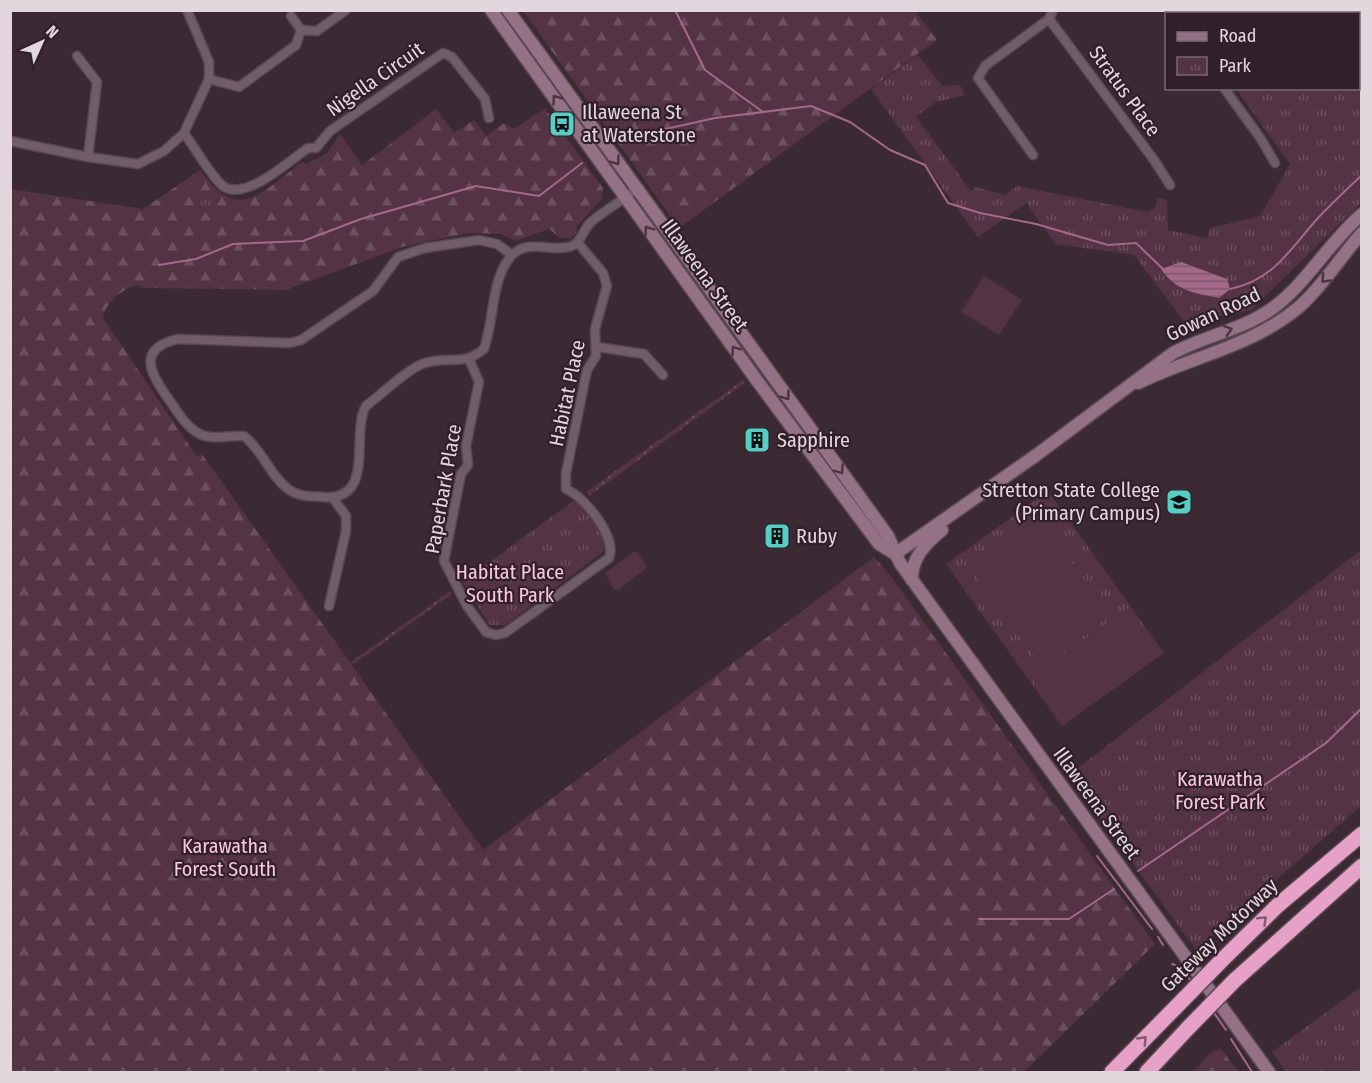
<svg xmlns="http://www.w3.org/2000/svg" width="1372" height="1083" font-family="'Fira Sans Condensed',sans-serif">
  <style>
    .grass { fill: url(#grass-dots) }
    .forest { fill: url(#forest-firs) }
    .park { fill: url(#park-tufts) }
    .pitch { fill: #543345 }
    .water { fill: url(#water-rules) }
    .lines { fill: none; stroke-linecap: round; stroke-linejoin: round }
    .stream { stroke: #a46989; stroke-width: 2 }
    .street-casing { stroke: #584951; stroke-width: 11 }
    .secondary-casing { stroke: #584951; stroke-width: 15 }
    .highway-casing { stroke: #584951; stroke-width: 18 }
    .street { stroke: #715d67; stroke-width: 8 }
    .secondary { stroke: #947184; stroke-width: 12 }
    .highway { stroke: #e7a1c6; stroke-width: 15 }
    .highway-bridge-casing { stroke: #584951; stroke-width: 18; stroke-linecap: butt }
    .highway-bridge { stroke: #e7a1c6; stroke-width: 15 }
    .oneway { stroke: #4a3440 }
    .oneway2 { stroke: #835a70 }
    .labels { text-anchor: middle; stroke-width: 4.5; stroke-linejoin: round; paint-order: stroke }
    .street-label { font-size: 20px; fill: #e2d7dc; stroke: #312029 }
    .poi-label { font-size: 20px; fill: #e2d7dc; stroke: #312029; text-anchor: start }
    .park-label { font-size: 20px; fill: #fbc6e2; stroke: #312029 }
  </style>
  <defs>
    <pattern id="grass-dots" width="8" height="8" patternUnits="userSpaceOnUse" patternTransform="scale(1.5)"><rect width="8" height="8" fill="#543345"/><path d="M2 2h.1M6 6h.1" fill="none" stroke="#6c505f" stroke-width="1.8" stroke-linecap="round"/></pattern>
    <pattern id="forest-firs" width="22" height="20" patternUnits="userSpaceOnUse" patternTransform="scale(1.5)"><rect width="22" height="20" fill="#543345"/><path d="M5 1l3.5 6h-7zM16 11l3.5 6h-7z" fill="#6c505f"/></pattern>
    <pattern id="park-tufts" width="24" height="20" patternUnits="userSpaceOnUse" patternTransform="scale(1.5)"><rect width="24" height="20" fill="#543345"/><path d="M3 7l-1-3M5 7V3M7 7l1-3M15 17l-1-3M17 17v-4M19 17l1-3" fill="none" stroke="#6c505f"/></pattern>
    <pattern id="water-rules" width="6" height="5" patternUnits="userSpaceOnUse" patternTransform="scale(1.5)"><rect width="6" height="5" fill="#a46989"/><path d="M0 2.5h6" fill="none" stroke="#7e596d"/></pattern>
  </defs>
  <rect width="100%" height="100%" fill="#3b2a33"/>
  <g class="grass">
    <path d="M743,380L745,383L589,496L586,492Z"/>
    <path d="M450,591L452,594L354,664L351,662Z"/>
  </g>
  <g class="forest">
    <path d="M523,11H915L937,40L679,228Z"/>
    <path d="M545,108L603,188L602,199L577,226V233L571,238H560L549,229L515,241L501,234L469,233L405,246L285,290L143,288L138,285C123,288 105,303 103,318L197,457L202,454L483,850L874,557L890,575L1155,944L1024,1072H11L10,189L143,209L200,170C239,225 260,193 302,162L307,164L327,153L340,134L362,165L436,109L454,133L474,120L486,136L504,123L514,129Z"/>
    <path d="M1221,1049L1239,1072H1193L1211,1052Z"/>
  </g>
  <g class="park">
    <path d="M1300,10L1357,11L1362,17L1361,203L1251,310L1185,323L1134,255L1056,244L1026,203L978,237L871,89L918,55L942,86L960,85L965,95L936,102L916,117L971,191L976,187L1005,195L1017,186L1148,212L1155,208L1158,198L1167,200L1168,230L1207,238L1210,228L1260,216L1290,164L1236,89L1358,88V14L1296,13Z"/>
    <path d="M212,197L216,206L208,213L197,216L191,212L199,201Z"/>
    <path d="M1048,491L1164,653L1062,726L946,564Z"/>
    <path d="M575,500C586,514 609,534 603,552L505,625H490L462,582Z"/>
    <path d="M1361,550V806L1196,950L1085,798L1073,772Z"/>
    <path d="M1361,987V1072H1286L1272,1052Z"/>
  </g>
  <g class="pitch">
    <path d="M984,276L1022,300L999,335L961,312Z"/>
    <path d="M1039,517L1110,615L1041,665L970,567Z"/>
    <path d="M635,551L638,552L647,568L618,590H614L605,573Z"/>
    <path d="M1128,608L1160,653L1063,722L1031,677Z"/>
  </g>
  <path class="water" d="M1181,262L1227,279L1230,289L1219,298C1194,293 1176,291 1161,269Z"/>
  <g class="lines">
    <g class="stream">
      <path d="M675,10L705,70L763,112"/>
      <path d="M621,142L634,136L715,118L811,106L850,122L890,150L925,165L948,203L980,213L1036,224L1108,245L1136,243L1164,270"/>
      <path d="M159,265L196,259L233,244L303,241L361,219L476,186L539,196L582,163"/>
      <path d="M1230,289C1274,280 1290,249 1318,218C1332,203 1347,189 1362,175"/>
      <path d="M1097,856L1152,929"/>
      <path d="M1138,871L1326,743L1362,708"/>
      <path d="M979,919H1069L1114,889"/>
      <path d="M1158,937L1163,945"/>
      <path d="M1172,964L1181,967L1191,981"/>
      <path d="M1212,1010L1226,1030"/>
      <path d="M1231,1039L1252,1072"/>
    </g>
    <g class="street-casing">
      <g id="street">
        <path d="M1189,14V10"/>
        <path d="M291,16L301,30"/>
        <path d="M1049,19L1154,160L1170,185"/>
        <path d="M77,56L97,82L88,157"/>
        <path d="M209,79L239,87L296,45L301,30L317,31L346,10"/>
        <path d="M1224,88L1261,139L1275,163"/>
        <path d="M184,133C193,145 213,179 223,186C245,202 289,161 308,148H316L330,131L443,53L452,57L485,99L489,118"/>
        <path d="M10,141L88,157L138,164L164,151L184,133L209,79V62L187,10"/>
        <path d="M1033,155L978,78L985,66L1049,19L1053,10"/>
        <path d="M512,255L497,244L479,240L425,248L398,257L373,291L301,340L290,343L178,339C134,349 152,376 170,401C178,413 186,426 198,433C211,441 229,435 244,436C263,451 271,477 288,489C298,497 311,496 323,497C377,501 350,433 366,406C382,394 405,371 422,364C446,354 461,368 484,349C494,321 491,284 508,260C525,235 550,254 572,246C582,242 583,229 591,222C605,210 622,201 636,189"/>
        <path d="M597,347L644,354L663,375"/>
        <path d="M469,359L479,382L466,446L468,465L461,474L444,561L467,606L486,632L496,635L505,633L609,558C617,537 585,497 566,489V473L587,370L596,356L595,329L607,286L603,273L578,243"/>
        <path d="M329,606L346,531V516L333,498"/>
      </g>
    </g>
    <g class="secondary-casing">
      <g id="secondary">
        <path d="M491,10L758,382L879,544L895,554"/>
        <path d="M508,10L888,536L900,563L1269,1072"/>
        <path d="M1138,383C1191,357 1253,346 1299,307C1324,285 1340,257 1362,233"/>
        <path d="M895,554L1035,456L1173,353C1205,336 1241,330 1270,310C1306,285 1328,243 1362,214"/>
        <path d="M912,580C911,558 926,543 942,530"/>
      </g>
    </g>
    <g class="highway-casing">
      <g id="highway">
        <path d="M1221,961L1277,906L1362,834"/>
        <path d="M1235,980L1362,866"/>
        <path d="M1112,1072L1175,1008"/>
        <path d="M1147,1072L1189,1027"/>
      </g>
    </g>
    <use href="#street" class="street"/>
    <use href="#secondary" class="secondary"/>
    <use href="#highway" class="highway"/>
    <g class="highway-bridge-casing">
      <g id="highway-bridge">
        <path d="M1175,1008L1221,961"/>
        <path d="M1189,1027L1235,980"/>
      </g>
    </g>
    <use href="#highway-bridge" class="highway-bridge"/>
  </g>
  <defs><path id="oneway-chevron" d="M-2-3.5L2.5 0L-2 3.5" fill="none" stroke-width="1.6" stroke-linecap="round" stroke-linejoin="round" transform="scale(1.5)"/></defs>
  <g class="oneway">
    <use href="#oneway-chevron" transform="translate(556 99) rotate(-126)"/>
    <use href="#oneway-chevron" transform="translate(616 161) rotate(54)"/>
    <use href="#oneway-chevron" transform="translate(648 230) rotate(-126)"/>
    <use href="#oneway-chevron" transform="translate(1325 279) rotate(133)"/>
    <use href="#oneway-chevron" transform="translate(1228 330) rotate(-18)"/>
    <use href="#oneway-chevron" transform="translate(735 350) rotate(-126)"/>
    <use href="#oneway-chevron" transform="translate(786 396) rotate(54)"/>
    <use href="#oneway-chevron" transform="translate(840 470) rotate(54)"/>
  </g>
  <g class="oneway2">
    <use href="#oneway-chevron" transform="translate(1263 920) rotate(-44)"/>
    <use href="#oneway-chevron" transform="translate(1143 1040) rotate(-46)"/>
  </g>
  <defs>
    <g id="bus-square" transform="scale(1.35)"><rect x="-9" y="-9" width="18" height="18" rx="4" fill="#56cec4" stroke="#312029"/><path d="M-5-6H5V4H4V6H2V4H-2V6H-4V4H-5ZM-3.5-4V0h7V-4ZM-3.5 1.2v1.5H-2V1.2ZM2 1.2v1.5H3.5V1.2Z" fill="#111"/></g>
    <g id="building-square" transform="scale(1.35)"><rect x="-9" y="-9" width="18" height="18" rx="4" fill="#56cec4" stroke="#312029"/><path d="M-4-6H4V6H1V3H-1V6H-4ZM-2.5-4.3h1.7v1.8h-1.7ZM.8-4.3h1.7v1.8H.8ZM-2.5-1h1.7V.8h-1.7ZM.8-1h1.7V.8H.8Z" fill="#111"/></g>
    <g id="school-square" transform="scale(1.35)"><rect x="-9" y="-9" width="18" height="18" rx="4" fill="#56cec4" stroke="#312029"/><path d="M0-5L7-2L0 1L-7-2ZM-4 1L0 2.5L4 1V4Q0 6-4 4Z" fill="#111"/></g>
  </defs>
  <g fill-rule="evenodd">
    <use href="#bus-square" x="562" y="124"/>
    <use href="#building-square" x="757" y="440"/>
    <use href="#school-square" x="1179" y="502"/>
    <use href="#building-square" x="777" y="536"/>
  </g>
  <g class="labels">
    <g class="street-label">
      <text transform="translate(375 79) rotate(-35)" y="7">Nigella Circuit</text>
      <text transform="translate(1125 91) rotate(54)" y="7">Stratus Place</text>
      <text transform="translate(705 275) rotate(54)" y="7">Illaweena Street</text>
      <text transform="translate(1213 314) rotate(-25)" y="7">Gowan Road</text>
      <text transform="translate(567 393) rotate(-78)" y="7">Habitat Place</text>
      <text transform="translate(443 489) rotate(-80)" y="7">Paperbark Place</text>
      <text transform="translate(1097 803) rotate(54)" y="7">Illaweena Street</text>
      <text transform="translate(1219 935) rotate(-44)" y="7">Gateway Motorway</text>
    </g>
    <g class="poi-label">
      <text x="582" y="119">Illaweena St<tspan x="582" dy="23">at Waterstone</tspan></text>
      <text x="777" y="447">Sapphire</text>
      <text x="1160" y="497" text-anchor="end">Stretton State College<tspan x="1160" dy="23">(Primary Campus)</tspan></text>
      <text x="796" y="543">Ruby</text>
    </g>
    <g class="park-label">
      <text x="510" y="579">Habitat Place<tspan x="510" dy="23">South Park</tspan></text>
      <text x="1220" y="786">Karawatha<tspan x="1220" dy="23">Forest Park</tspan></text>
      <text x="225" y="853">Karawatha<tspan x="225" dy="23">Forest South</tspan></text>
    </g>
  </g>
  <rect width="1372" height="1083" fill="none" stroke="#e2d7dc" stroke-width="24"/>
  <rect x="1165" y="12" width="195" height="78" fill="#312029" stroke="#786971" stroke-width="1.5"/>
  <rect x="1177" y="32" width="30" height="9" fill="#947184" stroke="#786971" stroke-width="1.5"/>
  <text x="1219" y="42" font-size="18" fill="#e2d7dc">Road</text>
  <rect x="1177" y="57" width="30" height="18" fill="url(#park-tufts)" stroke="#786971" stroke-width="1.5"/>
  <text x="1219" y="72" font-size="18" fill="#e2d7dc">Park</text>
  <g transform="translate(42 42) rotate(45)" stroke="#312029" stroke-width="4.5" paint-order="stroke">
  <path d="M0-4.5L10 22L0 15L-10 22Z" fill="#e2d7dc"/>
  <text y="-9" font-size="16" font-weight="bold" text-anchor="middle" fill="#e2d7dc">N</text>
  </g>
</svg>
